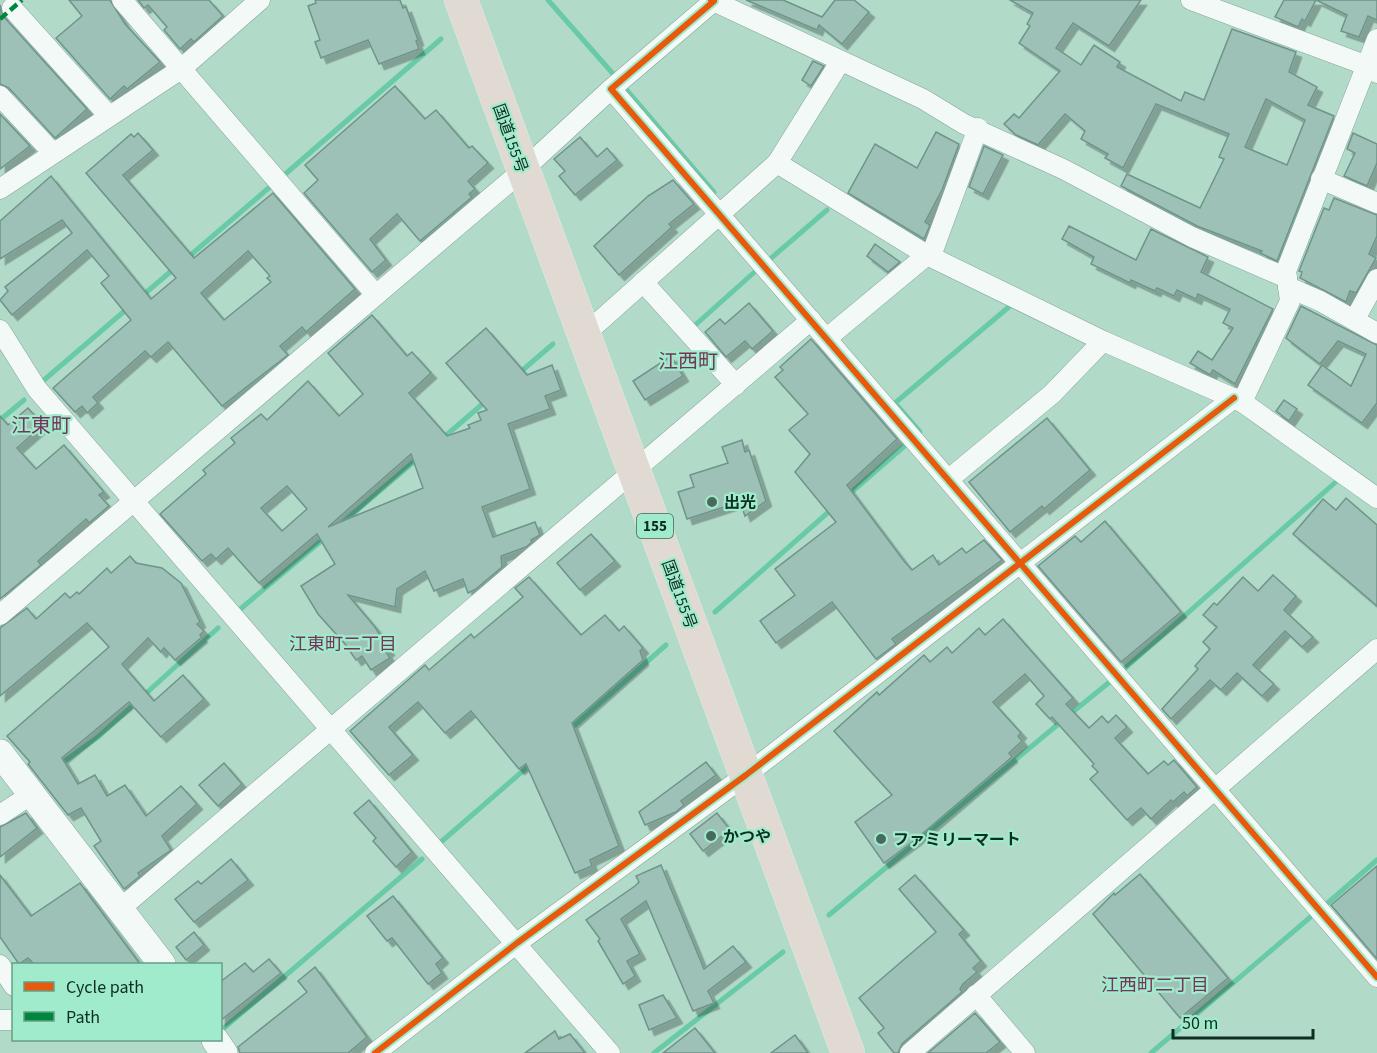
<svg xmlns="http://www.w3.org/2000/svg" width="1377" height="1053" font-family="'Source Sans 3','Noto Sans JP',sans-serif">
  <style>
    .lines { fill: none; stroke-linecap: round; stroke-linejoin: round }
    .stream { stroke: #68caa7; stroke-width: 5 }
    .building { fill: #9dc0b7; stroke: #6e948b; stroke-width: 1.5; fill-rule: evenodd; filter: url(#shadow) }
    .street-casing { stroke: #84a598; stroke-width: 21 }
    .secondary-casing { stroke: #84a598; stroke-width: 28 }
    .highway-casing { stroke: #dceee7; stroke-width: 34 }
    .street { stroke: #f3f9f7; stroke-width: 20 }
    .secondary { stroke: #f3f9f7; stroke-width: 27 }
    .highway { stroke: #e1dad2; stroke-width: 33 }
    .quiet { stroke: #00873e; stroke-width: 4.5; stroke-dasharray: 9 4.5; stroke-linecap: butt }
    .cycleway-casing { stroke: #a0ebcc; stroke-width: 10 }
    .cycleway { stroke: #e8590c; stroke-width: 6 }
    .poi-dot { fill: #486a5d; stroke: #a0ebcc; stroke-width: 2 }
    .labels { text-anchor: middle; stroke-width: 4.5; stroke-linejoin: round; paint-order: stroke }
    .shield { fill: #a0ebcc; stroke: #3a6756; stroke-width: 1.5 }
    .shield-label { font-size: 15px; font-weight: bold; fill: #0f2e23 }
    .street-label { font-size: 16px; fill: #0f2e23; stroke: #a0ebcc }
    .poi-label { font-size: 16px; font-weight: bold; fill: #0f2e23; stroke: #a0ebcc; text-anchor: start }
    .neighbourhood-label { font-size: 18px; fill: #743559; stroke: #a0ebcc }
    .quarter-label { font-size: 20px; fill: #743559; stroke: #a0ebcc }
  </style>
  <defs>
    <filter id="shadow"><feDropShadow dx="5.5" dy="5.5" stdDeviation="0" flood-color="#0004"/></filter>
  </defs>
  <rect width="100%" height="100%" fill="#b1dac9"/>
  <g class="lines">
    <g class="stream">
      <path d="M548,0L615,76"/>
      <path d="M626,89L714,192"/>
      <path d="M283,176L441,39"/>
      <path d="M186,259L271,186"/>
      <path d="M769,260L827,210"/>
      <path d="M142,296L176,267"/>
      <path d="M691,324L693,327L759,268"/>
      <path d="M518,374L553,344"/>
      <path d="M44,380L128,308"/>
      <path d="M0,420L24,400"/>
      <path d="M920,432L895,403L1010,306"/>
      <path d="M443,438L486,401"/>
      <path d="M847,496L909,442"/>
      <path d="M342,523L417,459"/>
      <path d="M238,611L326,537"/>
      <path d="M715,612L833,508"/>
      <path d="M1122,671L1338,480"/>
      <path d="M1069,715L1112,680"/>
      <path d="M568,731L666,645"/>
      <path d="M59,765L98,737L218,628"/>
      <path d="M441,842L532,763"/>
      <path d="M1322,908L1377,860"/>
      <path d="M829,915L1062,721"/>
      <path d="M224,1028L422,859"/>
      <path d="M654,1053L783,952"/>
      <path d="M1151,1053L1314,914"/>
    </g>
  </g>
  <g class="building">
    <path d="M69,0H110L125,24L160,62L127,89L124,86L110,99L56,38L82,16Z"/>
    <path d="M138,0H209L223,16L194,42L191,39L180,49L164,30L167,27L148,5L144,8Z"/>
    <path d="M315,0H400L403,8L406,7L418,40L416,41L419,49L379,64L368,40L321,58L315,42L320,40L308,6L316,3Z"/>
    <path d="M746,0H783L822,17L835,0H854L869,12L842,44L819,25L817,30Z"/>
    <path d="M1010,0H1141L1109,46L1073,23L1056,48L1081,65L1094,45L1120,62L1117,67L1181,101L1185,92L1204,100L1232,29L1296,52L1289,72L1317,87L1308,105L1334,116L1277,261L1260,253L1262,251L1197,226L1121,186L1127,174L1200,208L1224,159L1219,157L1229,134L1156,104L1123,168L1105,158L1108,154L1081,139L1085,131L1065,114L1038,145L1016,135L1004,124L1014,114L1019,118L1060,71L1019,43L1030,26L1027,24L1033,13ZM1266,99L1305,120L1287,165L1245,147Z"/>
    <path d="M1284,0H1377V20L1368,16L1359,37L1341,31L1347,15L1316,0L1305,21L1302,19L1298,27L1275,17Z"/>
    <path d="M0,5L3,16L87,109L55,138L9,88L0,84Z"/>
    <path d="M813,61L824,66L811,86L802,80Z"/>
    <path d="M395,86L425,119L436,110L469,148L472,146L488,163L468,181L475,189L469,194L472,197L420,241L397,214L370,239L386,260L372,272L304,193L318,180L305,165Z"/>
    <path d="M0,114L30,146L0,169Z"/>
    <path d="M936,132L959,144L942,190L925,222L930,225L924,239L848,193L875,144L917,168Z"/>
    <path d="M138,133L153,150L123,175L194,258L273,193L355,289L306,332L302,327L280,346L288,355L222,406L168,342L151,357L145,351L93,397L98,403L87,413L82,406L75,412L53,388L131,320L101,283L109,276L87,250L12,315L0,300L8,291L5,287L72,233L62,220L0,259V221L51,176L151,299L176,278L86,173L131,134L134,137ZM248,251L270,276L267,278L271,282L224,320L201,293Z"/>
    <path d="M1353,133L1377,144V163L1367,186L1344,176L1355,153L1347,149Z"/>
    <path d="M580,137L597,157L607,148L617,160L575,195L559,176L565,171L554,159Z"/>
    <path d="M984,146L1003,155L983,194L969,187Z"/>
    <path d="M673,180L694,204L669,224L672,227L619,275L594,246L648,196Z"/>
    <path d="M1334,198L1377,215V236L1369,254L1376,258L1356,293L1350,291L1346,302L1300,278L1302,272L1299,271L1324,208L1329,210Z"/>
    <path d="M1069,226L1136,260L1151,229L1208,257L1201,272L1273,309L1235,384L1213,370L1210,375L1190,363L1198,351L1212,360L1233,328L1223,323L1230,309L1198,294L1196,299L1177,290L1174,296L1157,288L1155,291L1131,280L1130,283L1091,264L1094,257L1062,239Z"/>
    <path d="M875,244L900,262L888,272L867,256Z"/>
    <path d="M749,303L773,331L752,349L745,341L726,357L705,332L720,319L725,324Z"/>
    <path d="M1301,306L1377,345V403L1362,423L1308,385L1322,365L1351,386L1366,354L1338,341L1320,364L1286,338Z"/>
    <path d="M372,315L407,356L412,352L431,373L409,393L447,436L470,428L468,425L481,420L478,413L487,410L446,363L486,328L527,375L552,365L561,390L545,396L550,409L508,424L530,489L482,507L493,537L535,522L540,535L531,540L532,542L526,547L501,556L502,567L476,589L468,593L463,579L434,591L425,571L397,589L395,607L348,595L375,627L389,650L386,652L390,658L371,670L362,656L356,660L345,644L318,614L301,586L335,564L317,534L259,583L228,548L216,559L211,554L202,561L160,514L206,474L203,470L235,443L231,438L261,414L267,420L308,381L339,416L363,394L328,353ZM411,454L423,488L328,527ZM287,486L307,509L282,531L261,508Z"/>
    <path d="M811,339L897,439L847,485L904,561L912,570L933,555L939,565L962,548L966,553L984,540L1002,560L892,639L896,644L876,659L832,602L776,643L760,621L795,595L775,569L836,522L795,472L810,454L789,430L808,414L775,377L783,370L780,367Z"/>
    <path d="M671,356L683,376L645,400L633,381Z"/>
    <path d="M1284,400L1297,409L1289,421L1276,411Z"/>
    <path d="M28,408L43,425L17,448L36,469L64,445L104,492L99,495L109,506L89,523L86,519L38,561L41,565L0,599V416L8,425Z"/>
    <path d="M1047,418L1090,470L1044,509L1042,506L1010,532L969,482Z"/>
    <path d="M742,440L745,452L749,450L766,501L745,516L740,502L687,519L678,492L694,487L690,475L728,463L722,447Z"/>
    <path d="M1346,498L1377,525V606L1293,534L1323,499L1336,510Z"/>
    <path d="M1105,521L1181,612L1121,662L1038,566L1075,536L1081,542Z"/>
    <path d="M591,534L615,561L580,590L557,563Z"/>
    <path d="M130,556L136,563L162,568L181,583L200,622L197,624L204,631L200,635L202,637L175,660L164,648L161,652L148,638L122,664L154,701L183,675L204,699L161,737L129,702L62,758L78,784L95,775L107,796L125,785L146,816L181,786L197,804L162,836L171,850L138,873L140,876L124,889L94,846L101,841L81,808L68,815L28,764L30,762L7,736L109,647L87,623L0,696V628L27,608L36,619L65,593L70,598L77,592L79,594L107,568L111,573Z"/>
    <path d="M1273,575L1296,596L1284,610L1313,637L1302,647L1285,631L1253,665L1274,684L1262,696L1237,673L1221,690L1210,680L1171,719L1162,709L1198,669L1195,666L1210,649L1203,642L1217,627L1203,615L1214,603L1217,605L1243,577L1258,591Z"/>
    <path d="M529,577L581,635L605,615L619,631L624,626L643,648L640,651L643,660L572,723L619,846L590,860L592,866L575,873L526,764L519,769L471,711L445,733L418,702L389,727L413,755L389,775L350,731L425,665L429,670L471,634L474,638L523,597L515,588Z"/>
    <path d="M1003,619L1073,698L1066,704L1089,728L1102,716L1108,723L1116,715L1127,727L1115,738L1148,774L1164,761L1168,765L1174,760L1197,787L1187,796L1184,792L1173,802L1171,800L1151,819L1141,808L1127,820L1090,779L1098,772L1092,766L1094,764L1052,717L1050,719L1036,704L1044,696L1025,674L993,702L1021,733L1018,736L1022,741L1009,753L1012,757L915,840L884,863L855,822L892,795L834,731L877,692L879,695L924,655L930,662L947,647L952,653L979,628L985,635Z"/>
    <path d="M706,762L716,775L681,801L684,805L676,812L645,825L639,812Z"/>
    <path d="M224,763L242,784L218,806L199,785Z"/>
    <path d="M369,800L412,852L396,867L373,841L376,838L354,813Z"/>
    <path d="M26,813L37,828L0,857V827Z"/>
    <path d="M717,813L730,830L703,851L690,834Z"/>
    <path d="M231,859L248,880L194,922L175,899L198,881L201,884Z"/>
    <path d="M661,865L704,969L733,946L746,962L708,991L714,1003L693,1011L646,901L621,919L640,954L627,961L635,976L623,984L598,941L600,939L586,920L635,886L639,882L636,876Z"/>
    <path d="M1377,866V959L1331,905Z"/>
    <path d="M1140,874L1228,978L1180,1018L1093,914L1114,893L1115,895Z"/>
    <path d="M0,875L31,916L80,883L140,964H34L28,958L19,964L0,937Z"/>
    <path d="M915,875L964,930L959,934L981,961L973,968L977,972L963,984L960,989L962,992L902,1044L898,1053H894L878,1033L884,1028L859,998L936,932L899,889Z"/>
    <path d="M393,896L443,958L436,964L442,973L428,984L392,938L387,941L367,916Z"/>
    <path d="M194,932L204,945L186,960L176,947Z"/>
    <path d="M269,959L281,973L220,1021V982L245,963L253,972Z"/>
    <path d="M315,967L367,1037L348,1053H240L238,1047L307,992L298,981Z"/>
    <path d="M663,995L677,1018L649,1030L639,1005Z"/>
    <path d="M975,1013L1000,1042L986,1053H928Z"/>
    <path d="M695,1028L715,1053H663Z"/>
    <path d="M555,1031L559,1039L570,1034L585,1053H525Z"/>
    <path d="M795,1035L808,1053H771Z"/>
  </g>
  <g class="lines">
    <g class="street-casing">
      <g id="street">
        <path d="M122,0L376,295"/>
        <path d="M711,0L923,99L964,124L1063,169L1192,237L1287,278"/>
        <path d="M1191,0L1365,65L1377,73"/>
        <path d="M714,1L611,89L1377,977"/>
        <path d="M12,8L109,116"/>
        <path d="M0,96L53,153"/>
        <path d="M777,163L927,255L1103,341L1242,402L1377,498"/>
        <path d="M1321,179L1377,203"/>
        <path d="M0,189L181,69L260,0"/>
        <path d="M931,256L978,128"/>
        <path d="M643,282L736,385"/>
        <path d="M1288,287L1320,301L1377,333"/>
        <path d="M1355,319L1377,279"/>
        <path d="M0,330L37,389L610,1053"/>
        <path d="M584,335L777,163L840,62"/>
        <path d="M827,338L927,255"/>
        <path d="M1242,402L1290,301L1286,271L1377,39"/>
        <path d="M949,479L1052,394L1103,341"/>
        <path d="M0,615L523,170L611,89"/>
        <path d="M0,815L32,794"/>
        <path d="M121,908L811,320"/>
        <path d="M0,965L14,986"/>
        <path d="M976,995L1025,1053"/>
        <path d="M0,1020H14"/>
        <path d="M375,1053L517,943L746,775L1234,398"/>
        <path d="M910,1053L1377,649"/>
      </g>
    </g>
    <g class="secondary-casing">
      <g id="secondary">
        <path d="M0,753L162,964"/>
        <path d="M215,1040L224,1053"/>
      </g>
    </g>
    <g class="highway-casing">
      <path id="highway" d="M461,0L848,1053"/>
    </g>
    <use href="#street" class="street"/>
    <use href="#secondary" class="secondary"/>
    <use href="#highway" class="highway"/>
    <path class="quiet" d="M0,19L22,0"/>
    <g class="cycleway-casing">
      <g id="cycleway">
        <path d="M711,0L714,1L611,89L1377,977"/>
        <path d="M375,1053L517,943L746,775L1234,398"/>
      </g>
    </g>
    <use href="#cycleway" class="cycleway"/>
  </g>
  <g class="poi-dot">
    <circle cx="712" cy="502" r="6"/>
    <circle cx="711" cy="836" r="6"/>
    <circle cx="881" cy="839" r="6"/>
  </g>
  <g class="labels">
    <rect class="shield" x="637" y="514" width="36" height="24" rx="4.5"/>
    <g class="shield-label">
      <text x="655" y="531">155</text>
    </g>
    <g class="street-label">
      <text transform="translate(511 138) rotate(70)" y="6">国道155号</text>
      <text transform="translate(680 594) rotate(70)" y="6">国道155号</text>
    </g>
    <g class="poi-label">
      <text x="724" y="508">出光</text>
      <text x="723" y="842">かつや</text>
      <text x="893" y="845">ファミリーマート</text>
    </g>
    <g class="neighbourhood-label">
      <text x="343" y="650">江東町二丁目</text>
      <text x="1155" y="991">江西町二丁目</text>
    </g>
    <g class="quarter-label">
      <text x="688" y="368">江西町</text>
      <text x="41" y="432">江東町</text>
    </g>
  </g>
  <rect x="12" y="963" width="210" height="78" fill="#a0ebcc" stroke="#669f88" stroke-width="1.5"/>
  <rect x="24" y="982" width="30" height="9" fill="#e8590c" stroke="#669f88" stroke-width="1.5"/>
  <text x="66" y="993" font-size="18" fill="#0f2e23">Cycle path</text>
  <rect x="24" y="1012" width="30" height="9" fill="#00873e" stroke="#669f88" stroke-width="1.5"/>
  <text x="66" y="1023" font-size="18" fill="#0f2e23">Path</text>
  <path d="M1173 1029v9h140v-9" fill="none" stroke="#0f2e23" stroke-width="3"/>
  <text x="1182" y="1029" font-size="18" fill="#0f2e23" stroke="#a0ebcc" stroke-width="4.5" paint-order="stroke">50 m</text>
</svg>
